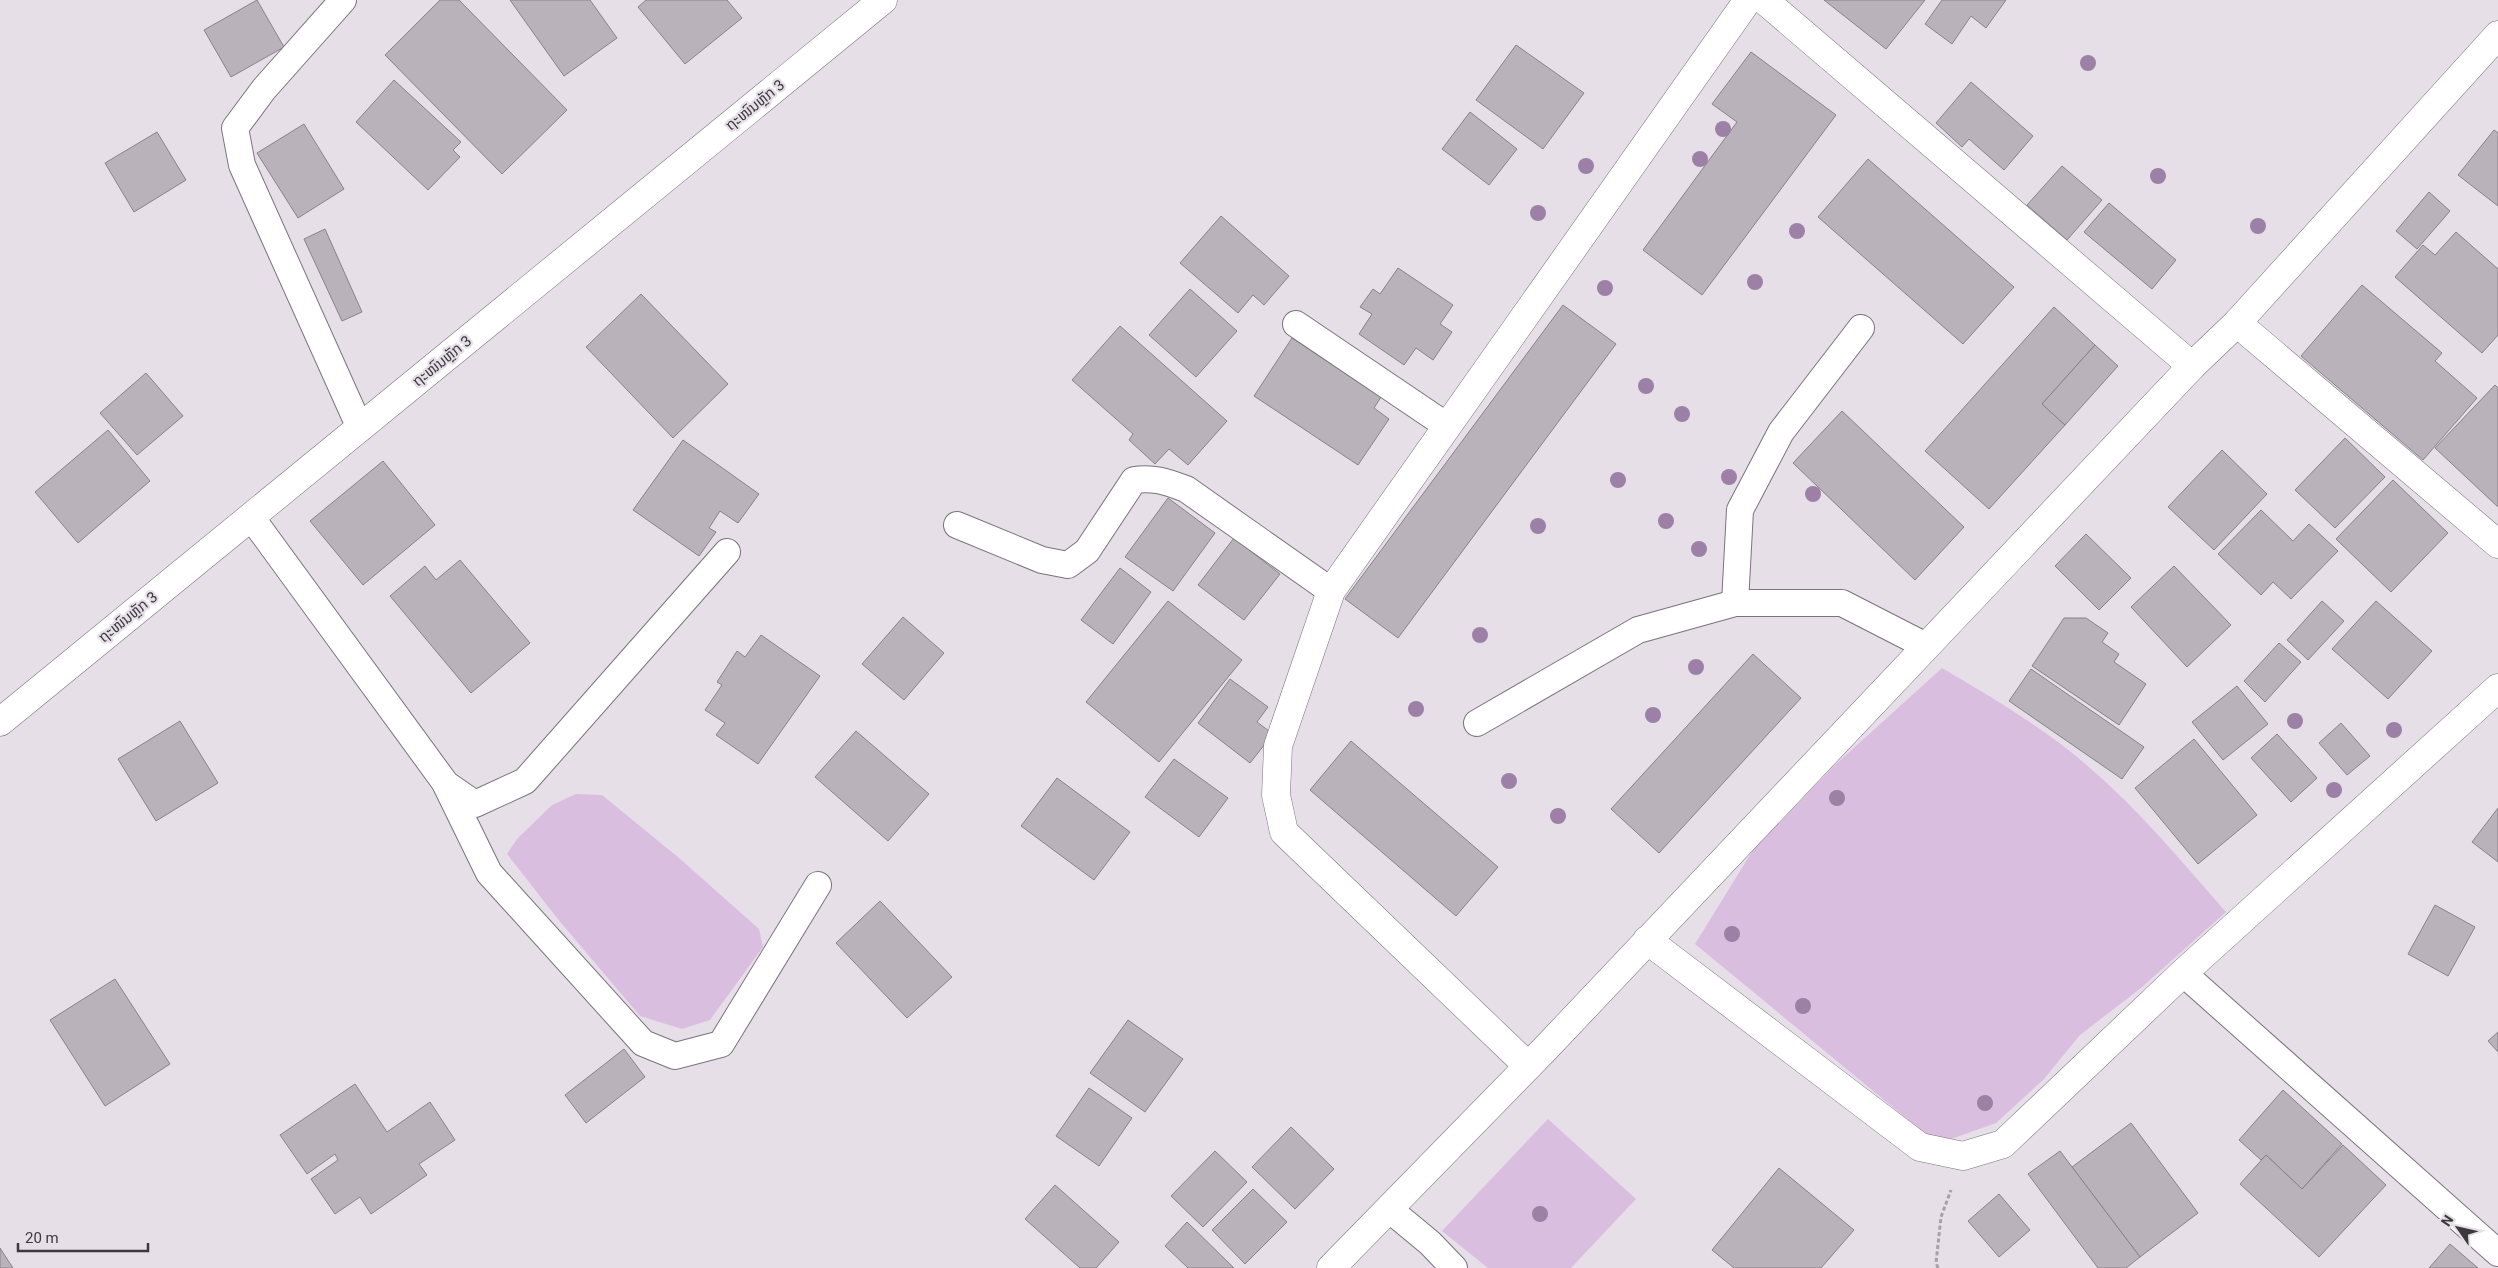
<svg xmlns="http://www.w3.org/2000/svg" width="2498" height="1268" font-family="Roboto,'Noto Sans Lao',sans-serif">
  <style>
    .green { fill: #d9bee0 }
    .building { fill: #b9b2ba; stroke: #88828a }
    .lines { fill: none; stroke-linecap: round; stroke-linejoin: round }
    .service-casing { stroke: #7a737b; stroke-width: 28 }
    .minor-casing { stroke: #7a737b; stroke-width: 29 }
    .path { stroke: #a6a1a8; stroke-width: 3; stroke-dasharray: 4 2.5; stroke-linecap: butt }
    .service { stroke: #fff; stroke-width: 26 }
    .minor { stroke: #fff; stroke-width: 28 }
    .tree { fill: #9d80a5 }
    .labels { text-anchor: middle; stroke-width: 4.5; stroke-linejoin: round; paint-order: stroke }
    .street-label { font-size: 15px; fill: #3c393d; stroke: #e6dfe8 }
  </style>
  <rect width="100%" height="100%" fill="#e6dfe8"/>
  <g class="green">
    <path d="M1942,668C1993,698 2046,729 2090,768C2140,811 2183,863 2226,912L2141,988L2080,1035L2044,1079L1996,1123L1951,1139L1929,1137L1695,944L1753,850L1835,765Z"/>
    <path d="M576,794L602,795L679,858L759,929L763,947L710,1020L682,1029L640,1016L557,918L507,854L517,839L552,805Z"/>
    <path d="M1548,1119L1636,1199L1571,1268H1488L1442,1231Z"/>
  </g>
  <g class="building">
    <path d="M257,0L284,47L231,77L204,30Z"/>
    <path d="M440,0H459L567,110L502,174L385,55Z"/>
    <path d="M510,0H590L617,38L564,76Z"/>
    <path d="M646,0H727L742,18L685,64L638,7Z"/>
    <path d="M1824,0H1925L1886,49Z"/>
    <path d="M1942,0H2006L1986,28L1971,16L1952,44L1925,24Z"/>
    <path d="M1516,45L1584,93L1543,149L1476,100Z"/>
    <path d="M1751,52L1836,115L1702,295L1643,250L1737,122L1712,104Z"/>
    <path d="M394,80L461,142L453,150L460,157L428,190L356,122Z"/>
    <path d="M1971,82L2033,136L2004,170L1969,139L1962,147L1936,123Z"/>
    <path d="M1470,112L1517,149L1489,185L1442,149Z"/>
    <path d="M304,124L344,189L298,218L257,153Z"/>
    <path d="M2494,130L2498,133V206L2458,175Z"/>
    <path d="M157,132L186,180L134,212L105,163Z"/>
    <path d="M1868,159L2014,287L1963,344L1818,217Z"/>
    <path d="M2062,166L2102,200L2067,240L2027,205Z"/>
    <path d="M2429,192L2450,211L2417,249L2396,231Z"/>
    <path d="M2109,203L2176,260L2152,289L2084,232Z"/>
    <path d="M1221,216L1289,276L1264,305L1253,295L1238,313L1180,263Z"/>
    <path d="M325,229L362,312L342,321L304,239Z"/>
    <path d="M2456,232L2498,269V335L2482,353L2395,277L2423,245L2435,255Z"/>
    <path d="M1398,268L1453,305L1440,324L1452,332L1433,360L1416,348L1404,365L1359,334L1372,314L1360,307L1373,289L1380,294Z"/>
    <path d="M2362,285L2442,353L2435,361L2477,398L2423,460L2301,356Z"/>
    <path d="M1190,289L1237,331L1196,377L1149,335Z"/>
    <path d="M641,294L728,384L673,438L586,347Z"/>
    <path d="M1563,305L1616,344L1398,638L1345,599Z"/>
    <path d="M2054,307L2095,345L2042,404L2065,425L1989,509L1925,451Z"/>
    <path d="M1120,326L1227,421L1188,465L1169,449L1155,464L1129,440L1133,434L1072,380Z"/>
    <path d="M1292,338L1381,397L1374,408L1389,419L1358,465L1254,396Z"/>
    <path d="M2095,345L2118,366L2065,425L2042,404Z"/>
    <path d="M146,373L183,416L137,455L100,413Z"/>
    <path d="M2495,385L2498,388V507L2435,448Z"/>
    <path d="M1842,411L1964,527L1915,580L1793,463Z"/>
    <path d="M108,430L150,481L78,543L35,492Z"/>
    <path d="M2345,438L2385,477L2335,528L2295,490Z"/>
    <path d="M683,440L759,494L738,523L720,511L709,528L716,532L699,556L633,510Z"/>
    <path d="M2222,450L2267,494L2214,550L2168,507Z"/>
    <path d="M383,461L435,525L363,585L310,521Z"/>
    <path d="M2393,480L2448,533L2391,592L2336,539Z"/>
    <path d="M1168,498L1215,533L1173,591L1125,557Z"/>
    <path d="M2261,510L2293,541L2309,524L2338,551L2291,599L2273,582L2261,595L2218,554Z"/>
    <path d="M2086,534L2131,578L2099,610L2055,566Z"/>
    <path d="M1234,538L1280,574L1244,620L1198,585Z"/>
    <path d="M460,560L530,643L471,693L390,596L425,566L436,580Z"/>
    <path d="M2174,566L2231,625L2187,667L2131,607Z"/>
    <path d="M1120,568L1151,592L1113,644L1081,620Z"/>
    <path d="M1168,601L1242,660L1159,762L1086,702Z"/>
    <path d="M2322,601L2344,621L2308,660L2287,640Z"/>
    <path d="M2376,601L2432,651L2388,699L2332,649Z"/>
    <path d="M903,617L944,653L904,700L862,664Z"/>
    <path d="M2064,618H2086L2108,633L2102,642L2119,654L2114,662L2146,684L2119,725L2032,666Z"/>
    <path d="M761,635L820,676L758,764L716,735L725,723L705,710L722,685L717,682L737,651L745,657Z"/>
    <path d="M2279,643L2301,662L2265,702L2244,681Z"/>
    <path d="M1753,654L1801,698L1659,853L1611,809Z"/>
    <path d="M2031,669L2144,747L2122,779L2009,701Z"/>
    <path d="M1230,679L1268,707L1257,722L1273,734L1250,763L1198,723Z"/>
    <path d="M2237,686L2268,724L2223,760L2192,722Z"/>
    <path d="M180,721L218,783L156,821L118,759Z"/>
    <path d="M2341,723L2370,756L2347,775L2319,743Z"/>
    <path d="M856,731L929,794L888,841L815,777Z"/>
    <path d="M2277,734L2317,778L2291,802L2251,758Z"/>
    <path d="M2194,739L2257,815L2198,864L2135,788Z"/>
    <path d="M1351,741L1498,867L1456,916L1310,790Z"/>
    <path d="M1174,759L1228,798L1199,837L1145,797Z"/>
    <path d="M1057,778L1130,832L1094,880L1021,826Z"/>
    <path d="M2498,808V862L2472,842Z"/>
    <path d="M880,901L952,977L907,1018L836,943Z"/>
    <path d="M2435,905L2475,927L2448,976L2408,954Z"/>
    <path d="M115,979L170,1064L105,1106L50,1020Z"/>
    <path d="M1128,1020L1183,1059L1145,1112L1090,1073Z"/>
    <path d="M2498,1032V1052L2488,1041Z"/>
    <path d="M624,1049L645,1077L586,1123L565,1095Z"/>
    <path d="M355,1084L387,1132L430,1102L455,1140L419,1164L427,1175L371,1214L360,1197L335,1214L311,1179L338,1160L335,1154L307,1174L280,1135Z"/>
    <path d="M1089,1088L1132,1118L1099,1166L1056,1136Z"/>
    <path d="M2283,1090L2342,1144L2302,1189L2266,1155L2261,1160L2239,1140Z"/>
    <path d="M2131,1123L2198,1213L2140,1257L2072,1167Z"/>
    <path d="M1291,1127L1334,1169L1295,1209L1252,1167Z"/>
    <path d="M2343,1145L2386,1185L2319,1257L2240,1184L2266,1155L2302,1189Z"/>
    <path d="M1215,1151L1247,1182L1203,1227L1171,1196Z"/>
    <path d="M2060,1151L2140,1257L2126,1268H2098L2028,1174Z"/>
    <path d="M1779,1168L1854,1230L1821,1268H1734L1712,1250Z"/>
    <path d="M1055,1185L1119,1242L1096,1268H1080L1025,1219Z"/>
    <path d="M1253,1189L1287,1222L1245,1264L1212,1230Z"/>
    <path d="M1999,1194L2030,1230L1999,1257L1968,1221Z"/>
    <path d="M1187,1222L1234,1268H1188L1165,1246Z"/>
    <path d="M2450,1244L2478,1268H2429Z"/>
    <path d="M0,1248L13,1268H0Z"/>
  </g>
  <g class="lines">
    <g class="service-casing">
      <g id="service">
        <path d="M343,0L264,89L235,128L242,165L360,428"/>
        <path d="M1296,324L1447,426"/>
        <path d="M251,517L446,784L475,804L525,781L727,552"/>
        <path d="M957,525L1042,560L1068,565L1087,551L1134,480C1154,477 1167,482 1186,489L1331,591"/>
        <path d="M1735,603L1740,510L1781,432L1861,328"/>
        <path d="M1477,723L1638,630L1735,603H1842L1926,646"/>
        <path d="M446,785L489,873L643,1043L675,1056L721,1044L818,885"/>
        <path d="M2183,973L2498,1253"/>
        <path d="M1389,1209L1430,1243L1454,1268"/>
      </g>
    </g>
    <g class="minor-casing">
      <g id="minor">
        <path d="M1764,0L2192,366"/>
        <path d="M2237,323L2498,544"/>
        <path d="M0,722L883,0"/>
        <path d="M1647,940L1920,1147L1963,1156L2003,1144L2183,973L2498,688"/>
        <path d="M1528,1066L1284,832L1276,795L1278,746L1331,591L1748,0"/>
        <path d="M1331,1268L1545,1049L2192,366L2237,323L2498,35"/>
      </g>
    </g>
    <path class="path" d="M1938,1268L1936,1263L1941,1217L1951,1190"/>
    <use href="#service" class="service"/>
    <use href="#minor" class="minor"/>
  </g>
  <g class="tree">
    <circle cx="2088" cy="63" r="8"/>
    <circle cx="1723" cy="129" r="8"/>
    <circle cx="1700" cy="159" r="8"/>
    <circle cx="1586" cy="166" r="8"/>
    <circle cx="2158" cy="176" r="8"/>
    <circle cx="1538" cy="213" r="8"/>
    <circle cx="2258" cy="226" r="8"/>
    <circle cx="1797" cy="231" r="8"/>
    <circle cx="1755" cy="282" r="8"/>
    <circle cx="1605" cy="288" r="8"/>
    <circle cx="1646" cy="386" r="8"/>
    <circle cx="1682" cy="414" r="8"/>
    <circle cx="1729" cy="477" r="8"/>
    <circle cx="1618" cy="480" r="8"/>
    <circle cx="1813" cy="494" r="8"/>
    <circle cx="1666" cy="521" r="8"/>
    <circle cx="1538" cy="526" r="8"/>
    <circle cx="1699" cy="549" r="8"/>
    <circle cx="1480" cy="635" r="8"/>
    <circle cx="1696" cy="667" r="8"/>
    <circle cx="1416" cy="709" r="8"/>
    <circle cx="1653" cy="715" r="8"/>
    <circle cx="2295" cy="721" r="8"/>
    <circle cx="2394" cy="730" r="8"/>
    <circle cx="1509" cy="781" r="8"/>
    <circle cx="2334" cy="790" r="8"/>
    <circle cx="1837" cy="798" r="8"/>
    <circle cx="1558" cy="816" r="8"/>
    <circle cx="1732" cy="934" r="8"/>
    <circle cx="1803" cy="1006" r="8"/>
    <circle cx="1985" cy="1103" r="8"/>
    <circle cx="1540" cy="1214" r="8"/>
  </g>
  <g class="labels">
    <g class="street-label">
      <text transform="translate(755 105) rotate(-39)" y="5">ຖະໜົນຫຼັກ 3</text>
      <text transform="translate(442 361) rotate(-39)" y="5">ຖະໜົນຫຼັກ 3</text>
      <text transform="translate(128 617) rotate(-39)" y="5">ຖະໜົນຫຼັກ 3</text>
    </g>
  </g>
  <g transform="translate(2458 1228) rotate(304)" stroke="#e6dfe8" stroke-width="4" paint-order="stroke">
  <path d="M0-4L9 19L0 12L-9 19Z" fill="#3c393d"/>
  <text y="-8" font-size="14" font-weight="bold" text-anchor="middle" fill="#3c393d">N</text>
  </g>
  <path d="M18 1243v8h130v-8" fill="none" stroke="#3c393d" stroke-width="2.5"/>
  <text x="25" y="1243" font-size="15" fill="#3c393d" stroke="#e6dfe8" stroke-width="4" paint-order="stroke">20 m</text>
</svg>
